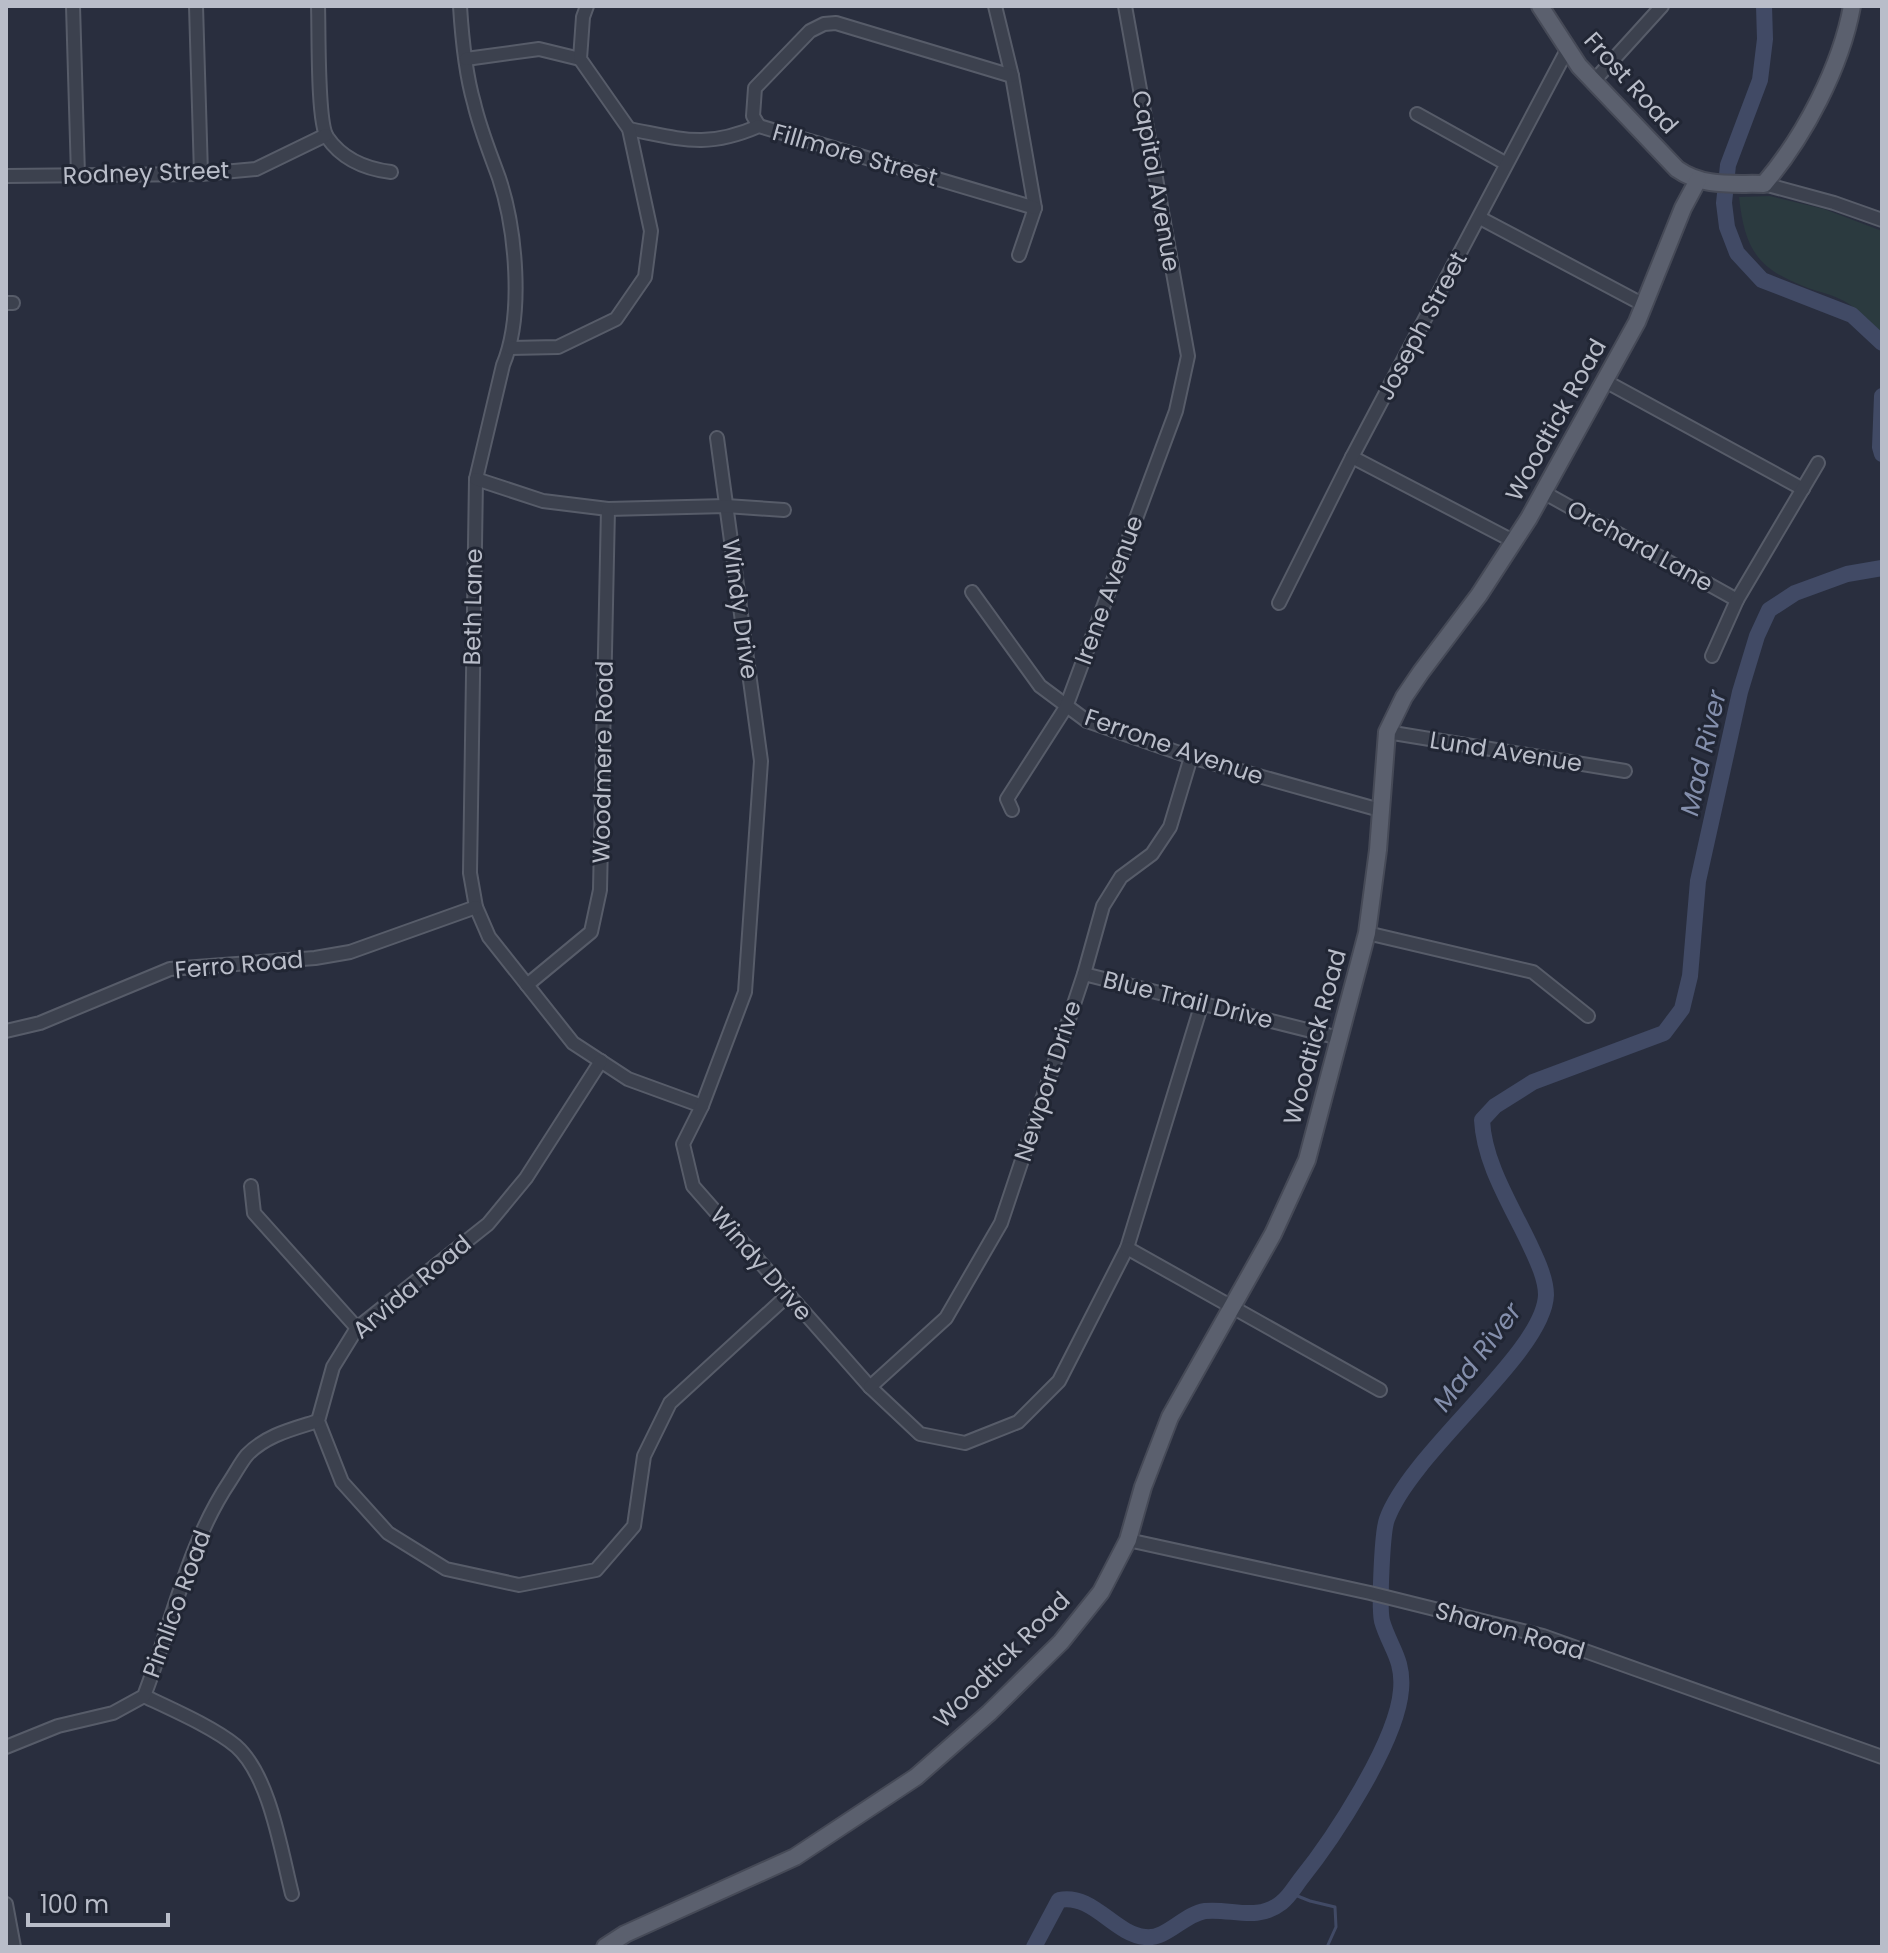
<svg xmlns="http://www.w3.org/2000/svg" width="1888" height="1953" font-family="Poppins,sans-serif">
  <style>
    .green { fill: #2b3a3f }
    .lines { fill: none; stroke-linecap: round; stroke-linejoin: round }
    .stream { stroke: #414a65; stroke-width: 3 }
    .river { stroke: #414a65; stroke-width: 16 }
    .minor-casing { stroke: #575c69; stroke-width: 16 }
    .major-casing { stroke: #464a57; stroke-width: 20 }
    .minor { stroke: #3c414e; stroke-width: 12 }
    .major { stroke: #5b606e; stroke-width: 16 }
    .labels { text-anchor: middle; stroke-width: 6; stroke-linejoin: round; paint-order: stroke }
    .street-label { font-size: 24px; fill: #b9bdc9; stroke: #212634 }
    .water-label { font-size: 26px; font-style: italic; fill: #848fac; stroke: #212634 }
  </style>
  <rect width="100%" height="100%" fill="#292e3e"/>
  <path class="green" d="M1770,196L1824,209L1882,231V333C1871,323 1857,308 1844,301C1833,295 1820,292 1808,288C1757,269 1745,250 1739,197Z"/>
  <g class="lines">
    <path class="stream" d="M1290,1893L1310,1901L1335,1907L1336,1927L1327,1947"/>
    <g class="river">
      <path d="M1764,6L1765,39L1760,80L1728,165L1724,203L1727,227L1737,253L1762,280L1852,315L1882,343"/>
      <path d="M1882,396L1880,447L1882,454"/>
      <path d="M1034,1947L1059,1900C1093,1893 1114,1934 1145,1937C1166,1940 1184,1914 1205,1911C1231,1908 1257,1922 1281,1903C1289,1897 1294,1888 1300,1880C1333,1839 1397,1742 1401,1690C1404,1659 1389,1646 1382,1621C1379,1608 1382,1532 1387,1519C1412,1451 1544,1353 1546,1295C1546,1278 1536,1258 1529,1243C1511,1205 1484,1163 1482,1120L1495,1106L1533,1082L1664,1033L1682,1009L1690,976L1698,881L1740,692L1757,636L1769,610L1795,593L1847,574L1882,568"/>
    </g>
    <g class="minor-casing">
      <g id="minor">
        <path d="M73,6L78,175"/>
        <path d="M196,6L201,174"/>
        <path d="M318,6C319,29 317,121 327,137C342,159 366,169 391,172"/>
        <path d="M460,6C462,38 465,72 474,103C480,129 490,153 499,178C516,229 524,315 503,365L476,479L470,873L476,907L489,937L573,1043L628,1079L702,1106"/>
        <path d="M995,6L1012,76L1035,208L1019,255"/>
        <path d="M466,59L539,49L580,59"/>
        <path d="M1593,82L1662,6"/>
        <path d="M1417,114L1505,163"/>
        <path d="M759,126L753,116L755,88L810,31L824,24L836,23L1012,76"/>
        <path d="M629,129C682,139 706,149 759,126L1035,208"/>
        <path d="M6,176L201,174L256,169L326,135"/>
        <path d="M1764,184L1834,203L1882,220"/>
        <path d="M1480,218L1644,305"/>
        <path d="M6,303H13"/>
        <path d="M510,348L558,347L616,319L645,277L651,231L629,129L580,59L583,17L587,6"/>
        <path d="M1605,381L1803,489"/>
        <path d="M717,438L761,761L745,992L702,1106L683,1144L693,1186L870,1387L920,1434L965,1443L1018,1422L1059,1381L1127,1248L1202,1003"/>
        <path d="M1352,457L1515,542"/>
        <path d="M476,479L543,501L608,509L726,506L784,510"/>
        <path d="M1543,492L1737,600"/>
        <path d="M972,592L1040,686L1087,721L1191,757L1380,810"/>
        <path d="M1279,603L1352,457L1567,50"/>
        <path d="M1712,656L1737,600L1818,463"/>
        <path d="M1387,732L1625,771"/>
        <path d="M1012,810L1007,799L1066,707L1176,411L1188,356L1125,6"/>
        <path d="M1367,933L1533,972L1588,1016"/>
        <path d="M1084,974L1339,1038"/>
        <path d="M527,985L591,932L600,890L608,509"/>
        <path d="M6,1031L40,1023L170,969L315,958L350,952L476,907"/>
        <path d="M601,1061L526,1178L488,1224L357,1328L333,1367L318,1421L342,1482L388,1533L446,1569L519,1585L596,1570L634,1526L644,1456L670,1403L788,1295"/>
        <path d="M251,1186L254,1213L357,1328"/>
        <path d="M1127,1248L1380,1390"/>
        <path d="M870,1387L946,1318L1001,1223L1084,974L1103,906L1121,877L1152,854L1170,827L1191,757"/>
        <path d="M1128,1540L1370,1593L1543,1636L1882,1757"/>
        <path d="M144,1696C171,1709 213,1727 236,1746C270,1776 281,1851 292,1894"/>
        <path d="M6,1747L58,1726L113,1713L144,1696C172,1624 187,1545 230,1481C236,1472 241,1462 247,1455C266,1435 293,1429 318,1421"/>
        <path d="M6,1904L14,1947"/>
      </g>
    </g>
    <g class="major-casing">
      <g id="major">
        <path d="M1540,6L1579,66L1677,169C1704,188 1733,183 1764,184C1804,137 1841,67 1852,6"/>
        <path d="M605,1947L625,1934L795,1857L916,1777L989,1713L1061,1642L1101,1592L1128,1540L1143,1487L1170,1417L1273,1234L1307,1160L1367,933L1378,850L1387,732L1404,697L1421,672L1479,595L1529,518L1637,322L1683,208L1698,180"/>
      </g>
    </g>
    <use href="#minor" class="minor"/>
    <use href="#major" class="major"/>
  </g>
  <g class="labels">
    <g class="street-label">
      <text transform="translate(1631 83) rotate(48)" y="8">Frost Road</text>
      <text transform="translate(855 155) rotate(16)" y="8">Fillmore Street</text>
      <text transform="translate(146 173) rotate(-2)" y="8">Rodney Street</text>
      <text transform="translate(1156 181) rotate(80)" y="8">Capitol Avenue</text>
      <text transform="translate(1422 326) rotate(-62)" y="8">Joseph Street</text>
      <text transform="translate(1556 420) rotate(-61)" y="8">Woodtick Road</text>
      <text transform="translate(1640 546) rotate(29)" y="8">Orchard Lane</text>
      <text transform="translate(1109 590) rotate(-70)" y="8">Irene Avenue</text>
      <text transform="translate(473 607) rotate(-89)" y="8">Beth Lane</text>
      <text transform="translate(740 609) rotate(82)" y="8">Windy Drive</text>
      <text transform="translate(1174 747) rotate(19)" y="8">Ferrone Avenue</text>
      <text transform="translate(1506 752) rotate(9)" y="8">Lund Avenue</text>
      <text transform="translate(603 762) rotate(-89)" y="8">Woodmere Road</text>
      <text transform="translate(239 965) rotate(-5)" y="8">Ferro Road</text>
      <text transform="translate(1188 1000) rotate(14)" y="8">Blue Trail Drive</text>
      <text transform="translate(1315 1037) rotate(-75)" y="8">Woodtick Road</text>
      <text transform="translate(1048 1081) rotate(-72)" y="8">Newport Drive</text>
      <text transform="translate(761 1264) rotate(49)" y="8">Windy Drive</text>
      <text transform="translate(412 1287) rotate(-40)" y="8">Arvida Road</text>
      <text transform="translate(177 1604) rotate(-70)" y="8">Pimlico Road</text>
      <text transform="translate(1510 1631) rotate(16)" y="8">Sharon Road</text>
      <text transform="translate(1002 1660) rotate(-45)" y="8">Woodtick Road</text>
    </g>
    <g class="water-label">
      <text transform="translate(1703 753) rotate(-77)" y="9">Mad River</text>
      <text transform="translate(1477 1357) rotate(-53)" y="9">Mad River</text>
    </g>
  </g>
  <rect width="1888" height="1953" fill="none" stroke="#b9bdc9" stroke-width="16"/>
  <path d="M28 1913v12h140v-12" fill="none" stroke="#b9bdc9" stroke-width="4"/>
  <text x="40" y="1913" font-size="24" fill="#b9bdc9" stroke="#212634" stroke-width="6" paint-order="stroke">100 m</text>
</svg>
